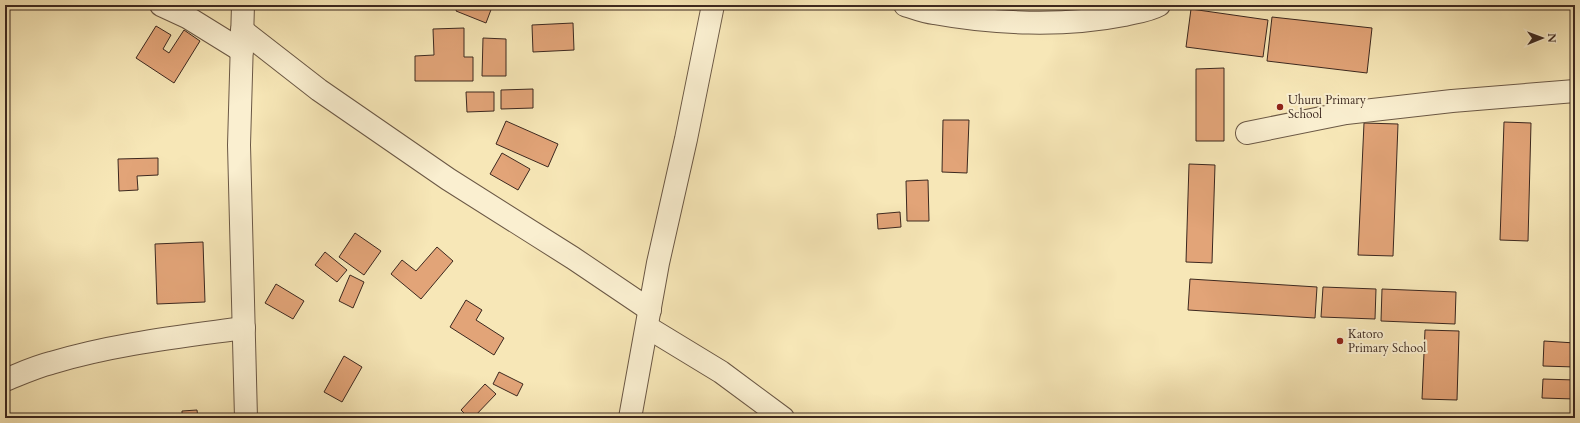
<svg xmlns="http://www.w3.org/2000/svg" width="1580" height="423" font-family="Cardo,serif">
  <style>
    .building { fill: #e2a478; stroke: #3c281f }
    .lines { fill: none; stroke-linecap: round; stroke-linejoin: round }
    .minor-casing { stroke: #6b5845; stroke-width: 24 }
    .minor { stroke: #faefd0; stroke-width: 22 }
    .poi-dot { fill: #8f2418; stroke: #faefd0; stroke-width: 1.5 }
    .labels { text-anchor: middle; stroke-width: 4; stroke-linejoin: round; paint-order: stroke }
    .poi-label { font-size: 12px; fill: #3c281f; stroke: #faefd0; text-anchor: start }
  </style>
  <rect width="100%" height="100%" fill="#f7e7b7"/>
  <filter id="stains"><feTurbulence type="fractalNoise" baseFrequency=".005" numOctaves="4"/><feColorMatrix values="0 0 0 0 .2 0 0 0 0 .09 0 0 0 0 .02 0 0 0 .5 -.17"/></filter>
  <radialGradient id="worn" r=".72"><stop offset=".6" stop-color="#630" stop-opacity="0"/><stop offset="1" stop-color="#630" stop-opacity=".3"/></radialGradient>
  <g class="building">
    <path d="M458,5H488L492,7L486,23L456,11Z"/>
    <path d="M1191,9L1268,20L1263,57L1186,47Z"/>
    <path d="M1272,17L1372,28L1367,73L1267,61Z"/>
    <path d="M573,23L574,50L533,52L532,25Z"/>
    <path d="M156,26L171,35L163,49L169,53L184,30L200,41L174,83L136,58Z"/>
    <path d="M464,28V57H473V81H415V56L434,55L433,29Z"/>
    <path d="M483,38L506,39V76H482Z"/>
    <path d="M1224,68V141H1196V69Z"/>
    <path d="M533,89V108L501,109V90Z"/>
    <path d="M466,92H494V111L467,112Z"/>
    <path d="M943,120H969L967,173L942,172Z"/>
    <path d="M506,121L558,144L548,167L496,144Z"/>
    <path d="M1504,122L1531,123L1528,241L1500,240Z"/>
    <path d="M1364,123L1398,124L1393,256L1358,255Z"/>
    <path d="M502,153L530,169L518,190L490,174Z"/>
    <path d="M158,158V175L137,176L138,190L119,191L118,159Z"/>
    <path d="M1189,164L1215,165L1212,263L1186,262Z"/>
    <path d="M928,180L929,221H907L906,181Z"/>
    <path d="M900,212L901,227L878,229L877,214Z"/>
    <path d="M355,233L381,251L364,275L339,257Z"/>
    <path d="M203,242L205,302L157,304L155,244Z"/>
    <path d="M437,247L453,261L421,299L391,274L402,260L416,271Z"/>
    <path d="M325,252L347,270L337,282L315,265Z"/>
    <path d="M350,275L364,282L353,308L339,301Z"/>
    <path d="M1190,279L1317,287L1315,318L1188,310Z"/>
    <path d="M276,284L304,301L293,319L265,303Z"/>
    <path d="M1323,287L1376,289L1375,319L1321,317Z"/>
    <path d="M1382,289L1456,292L1455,324L1381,321Z"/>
    <path d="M466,300L482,310L476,320L504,338L494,355L450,327Z"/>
    <path d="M1425,330L1459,331L1457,400L1422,399Z"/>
    <path d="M1544,341L1575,343V367L1543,366Z"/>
    <path d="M344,356L362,367L342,402L324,392Z"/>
    <path d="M499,372L523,384L517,396L493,384Z"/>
    <path d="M1543,379L1575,380V399L1542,398Z"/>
    <path d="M485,384L496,394L473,418H469L461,410Z"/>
    <path d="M197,410L198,418H182V411Z"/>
    <path d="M331,414H343L344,418H331Z"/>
  </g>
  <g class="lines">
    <g class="minor-casing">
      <g id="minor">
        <path d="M161,5L187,17L242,51"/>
        <path d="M243,5L239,145L246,418"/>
        <path d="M905,5C914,8 924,12 934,13C994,24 1064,27 1124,15C1136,12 1148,11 1159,5"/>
        <path d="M242,30L319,90L448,179L573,258L650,310"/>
        <path d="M1247,133L1346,113L1452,101L1575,91"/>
        <path d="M647,327L721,372L783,418"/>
        <path d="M5,380C20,374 35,367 51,363C114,344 179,337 244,328"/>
        <path d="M630,418L658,263L686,139L713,5"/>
      </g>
    </g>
    <use href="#minor" class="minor"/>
  </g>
  <g class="poi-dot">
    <circle cx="1280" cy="107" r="4"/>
    <circle cx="1340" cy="341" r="4"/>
  </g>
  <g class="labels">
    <g class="poi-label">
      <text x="1288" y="104">Uhuru Primary<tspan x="1288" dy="14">School</tspan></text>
      <text x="1348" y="338">Katoro<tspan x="1348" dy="14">Primary School</tspan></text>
    </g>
  </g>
  <rect width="1580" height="423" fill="none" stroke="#f7e7b7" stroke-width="20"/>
  <rect x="6" y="6" width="1568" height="411" fill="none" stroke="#3c281f" stroke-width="2"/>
  <rect x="10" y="10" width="1560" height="403" fill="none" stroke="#3c281f"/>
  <g transform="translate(1542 38) rotate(89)" stroke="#faefd0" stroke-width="3" paint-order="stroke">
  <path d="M0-3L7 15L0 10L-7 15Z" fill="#3c281f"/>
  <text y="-6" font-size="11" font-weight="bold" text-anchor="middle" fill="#3c281f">N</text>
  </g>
  <rect width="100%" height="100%" filter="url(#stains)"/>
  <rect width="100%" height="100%" fill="url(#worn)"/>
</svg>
